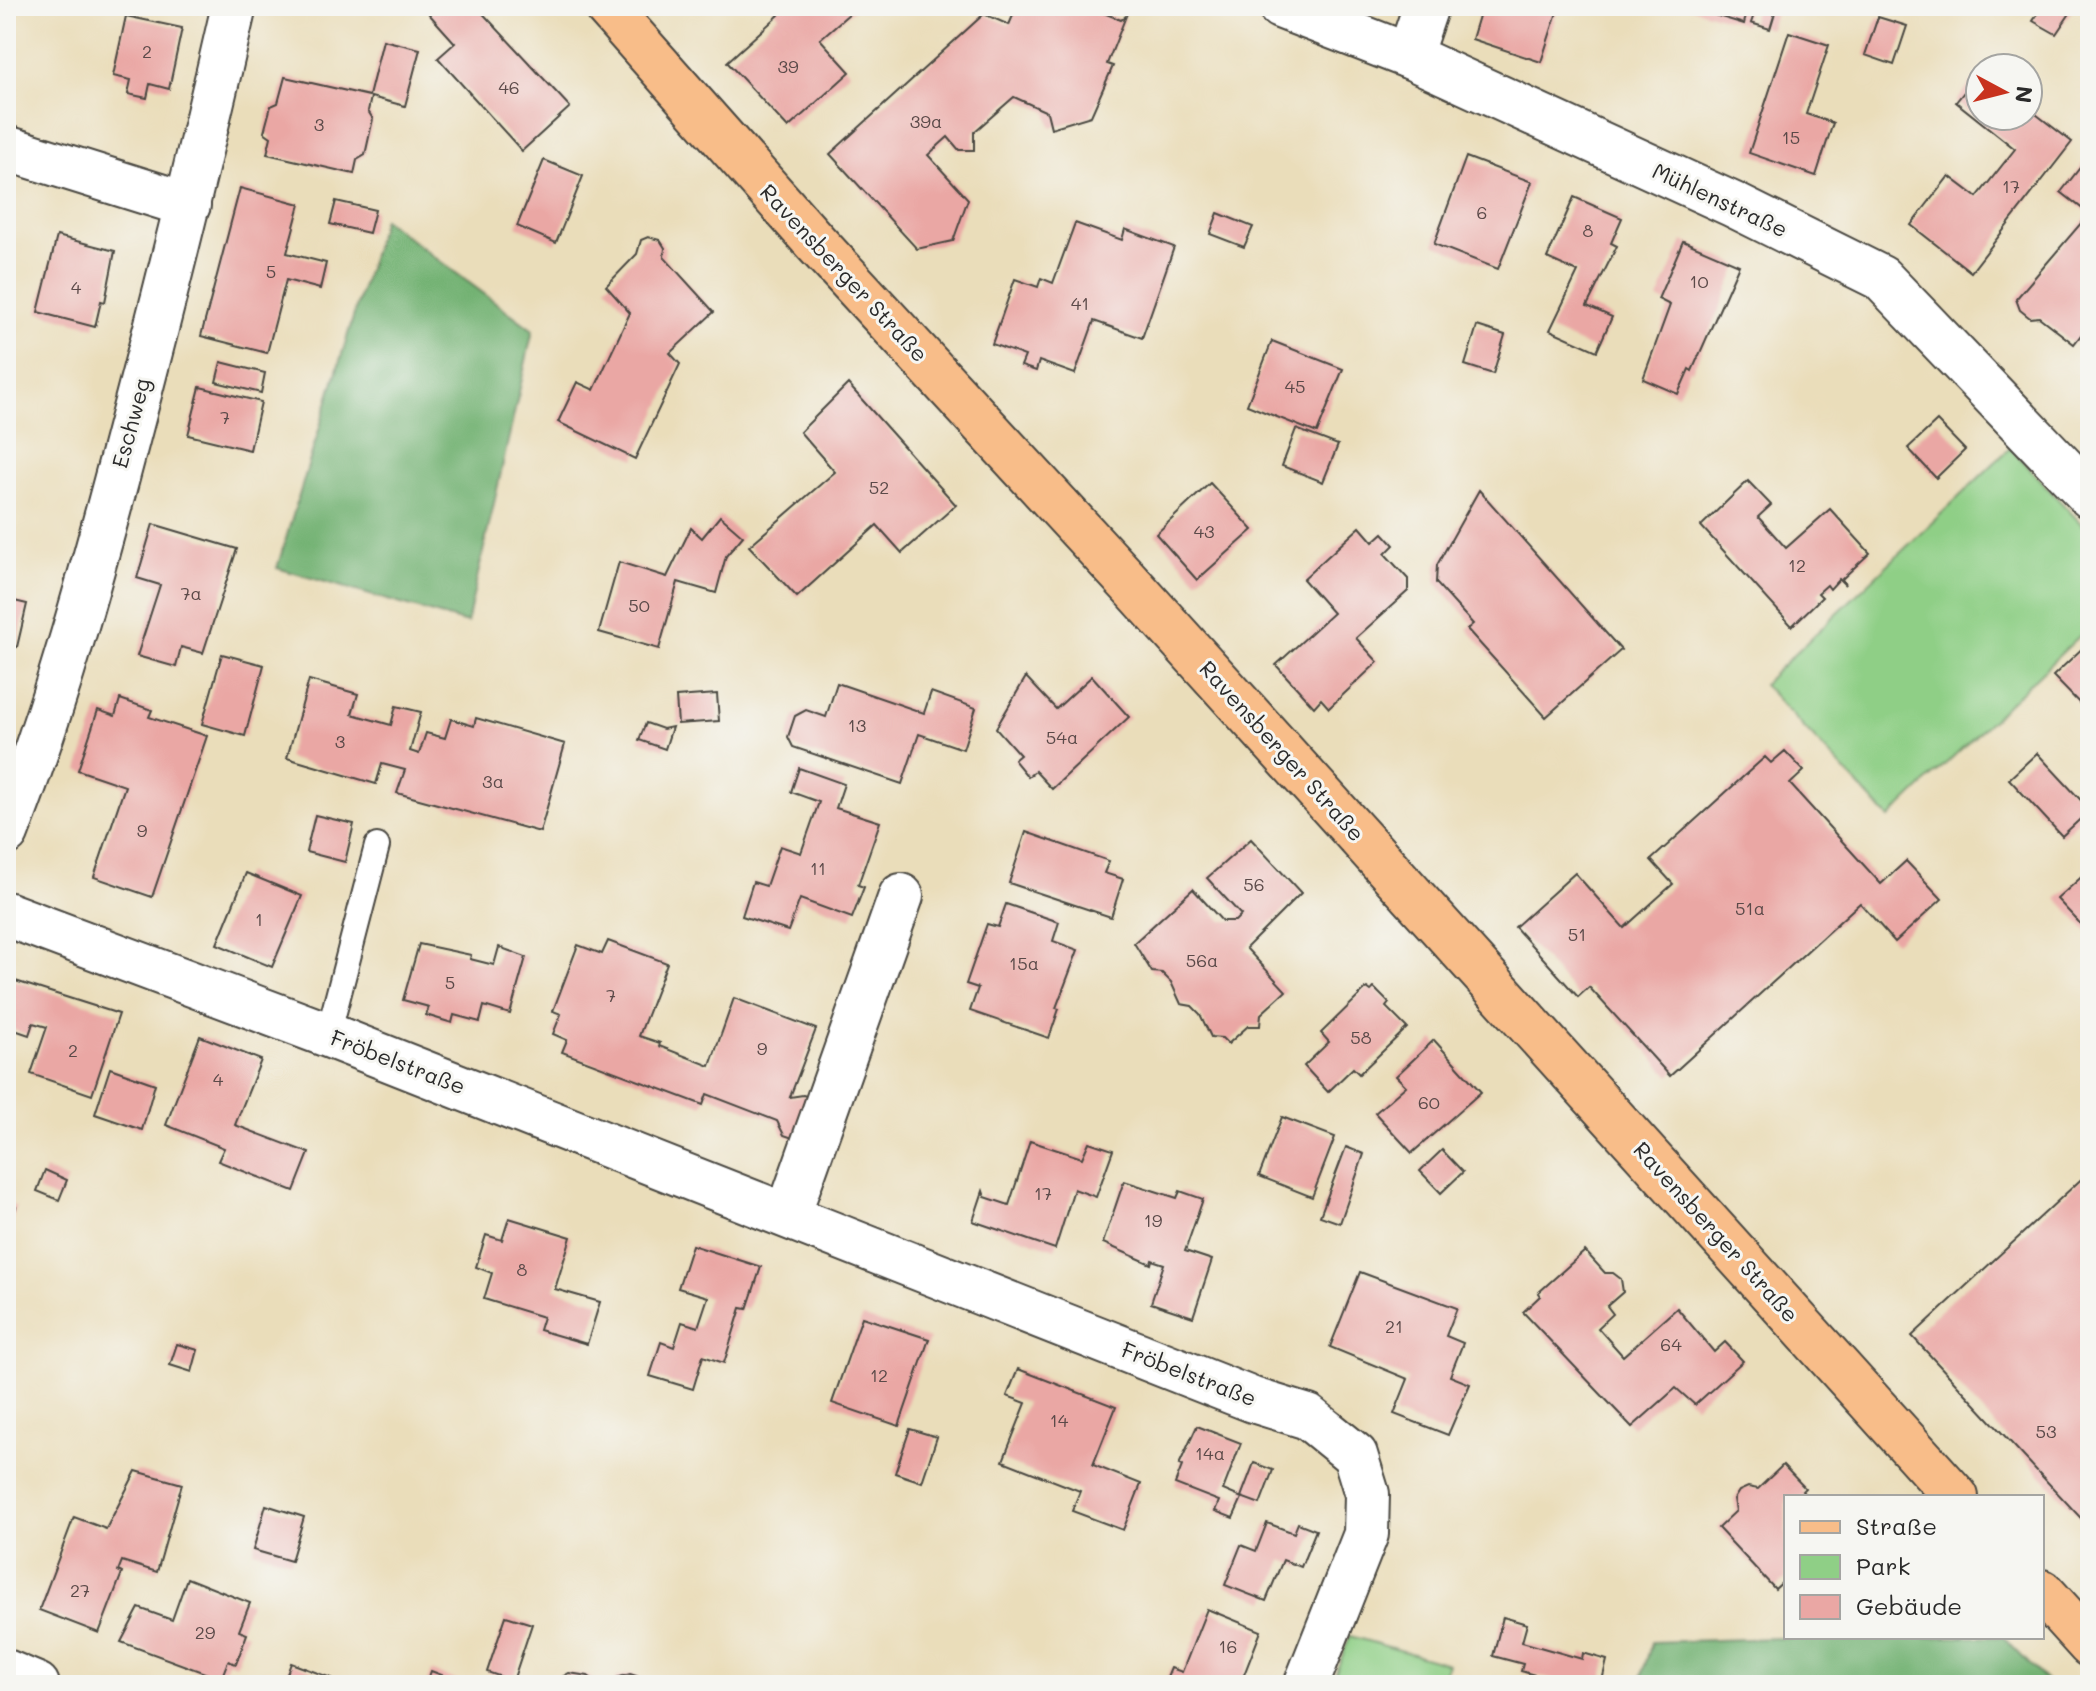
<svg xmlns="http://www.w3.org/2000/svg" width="2096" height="1691" font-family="Mali,sans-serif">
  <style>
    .green { fill: #8fcf86; stroke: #5d7d58; stroke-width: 2 }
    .forest { fill: #73b273; stroke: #4f6e4f; stroke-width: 2 }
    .building { fill: #eaa7a4 }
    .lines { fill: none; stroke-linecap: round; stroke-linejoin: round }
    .service-casing { stroke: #484640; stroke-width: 28 }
    .minor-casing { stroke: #484640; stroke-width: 48 }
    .primary-casing { stroke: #484640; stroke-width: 48 }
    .service { stroke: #fff; stroke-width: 24 }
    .minor { stroke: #fff; stroke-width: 44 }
    .primary { stroke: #f8bd89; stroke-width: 44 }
    .labels { text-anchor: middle; stroke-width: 6; stroke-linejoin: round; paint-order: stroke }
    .number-label { font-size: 18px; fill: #5b4a49 }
    .street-label { font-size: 22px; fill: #2b2b2b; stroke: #f6f6f2 }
  </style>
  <rect width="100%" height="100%" fill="#f6f6f2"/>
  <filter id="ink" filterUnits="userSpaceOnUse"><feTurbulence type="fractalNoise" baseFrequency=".0125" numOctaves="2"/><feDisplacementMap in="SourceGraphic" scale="16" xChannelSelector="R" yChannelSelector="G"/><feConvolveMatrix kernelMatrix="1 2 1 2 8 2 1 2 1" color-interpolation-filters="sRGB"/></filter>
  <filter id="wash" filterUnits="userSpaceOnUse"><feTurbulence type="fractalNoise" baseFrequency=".006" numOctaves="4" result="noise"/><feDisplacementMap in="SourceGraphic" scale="32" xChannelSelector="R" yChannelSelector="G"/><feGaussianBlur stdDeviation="1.8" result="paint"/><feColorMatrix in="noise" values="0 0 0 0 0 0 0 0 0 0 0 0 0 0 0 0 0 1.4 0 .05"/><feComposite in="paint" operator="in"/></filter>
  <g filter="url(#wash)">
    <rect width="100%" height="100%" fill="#eaddba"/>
    <g class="green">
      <path d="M2010,448L2090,533V626L1889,818L1763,684Z"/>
      <path d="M1350,1636L1448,1664L1440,1685H1331Z"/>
    </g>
    <g class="forest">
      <path d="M383,219L533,330L467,623L277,568Z"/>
      <path d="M1811,1637H2003L2050,1685H1639L1652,1642Z"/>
    </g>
    <g id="blocks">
      <g class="building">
        <path d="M438,6H476L570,107L522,151L438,58L455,43L429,14Z"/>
        <path d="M771,6H858L820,39L850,72L788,128L727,62L779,15Z"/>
        <path d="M1017,6H1087L1121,20L1126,16L1107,64L1113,66L1091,116L1051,128L1047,112L1014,97L974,132V150H959L948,137L928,155L968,199L953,241L917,249L830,154L984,14L1009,25Z"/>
        <path d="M1482,6H1559L1541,62L1472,39Z"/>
        <path d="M1685,6H1748L1744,24Z"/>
        <path d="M1757,6H1777L1770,29L1751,23Z"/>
        <path d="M2043,6H2075L2056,34L2033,21Z"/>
        <path d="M126,16L182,28L169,89L150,84L147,98L128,94L131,80L113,76Z"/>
        <path d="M1878,17L1907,26L1894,65L1865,55Z"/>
        <path d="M1789,32L1829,45L1806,114L1833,123L1816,176L1749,153Z"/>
        <path d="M383,40L420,49L405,106L371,97L368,111L373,119L365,155L357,160L354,174L267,154L271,137L264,132L271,106L278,103L285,77L369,96Z"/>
        <path d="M1980,72V116H2028V108L2072,142L1971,272L1911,225L1949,176L1977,197L2015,149L1956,102Z"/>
        <path d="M2090,155V323L2074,344L2039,317L2030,318L2020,310L2016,299L2089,214L2061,192Z"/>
        <path d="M1466,157L1532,182L1498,269L1434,244Z"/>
        <path d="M544,160L583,176L556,243L517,226Z"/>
        <path d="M240,188L300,204L287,253L326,263L320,289L286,280L267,353L201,336Z"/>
        <path d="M1574,197L1622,218L1611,243L1617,246L1587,306L1612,317L1597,351L1550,330L1578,272L1547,258Z"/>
        <path d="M336,201L375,210L369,233L330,224Z"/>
        <path d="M1218,213L1253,227L1244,247L1210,234Z"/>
        <path d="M1075,223L1122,240L1125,229L1174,247L1142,338L1094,321L1075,374L1039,361L1036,371L1021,366L1025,356L992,344L1015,279L1038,287L1041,278L1053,283Z"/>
        <path d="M57,236L115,251L105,302L101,301L95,327L38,312Z"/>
        <path d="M648,237L660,240L665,248L664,257L714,312L670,353L680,364L635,459L558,422L577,382L594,390L630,313L606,286L637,254L641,240Z"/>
        <path d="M1683,241L1739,265L1692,371L1689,369L1678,394L1643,379L1670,305L1658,299Z"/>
        <path d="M1477,326L1505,335L1493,374L1465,365Z"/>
        <path d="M1272,341L1343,369L1317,433L1247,405Z"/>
        <path d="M221,362L265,373L261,393L216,382Z"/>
        <path d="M848,384L956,505L902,553L877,525L797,597L749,546L835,472L800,432Z"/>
        <path d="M200,387L261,402L250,450L188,435Z"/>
        <path d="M1937,421L1965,450L1936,478L1908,448Z"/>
        <path d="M1296,429L1338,445L1323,482L1282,466Z"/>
        <path d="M1748,481L1771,505L1758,517L1786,548L1830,509L1870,553L1842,579L1845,585L1839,579L1830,589L1827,585L1818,593L1822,597L1792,626L1701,526Z"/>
        <path d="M1210,483L1253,530L1197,580L1156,534Z"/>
        <path d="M1479,490L1621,650L1546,717L1467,629L1473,624L1436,583L1437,565Z"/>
        <path d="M720,516L743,536L726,556L716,593L678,582L659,649L599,632L619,562L667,577L691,528L702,538Z"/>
        <path d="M153,524L237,549L203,653L181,647L176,667L137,656L160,585L137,578Z"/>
        <path d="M1360,527L1373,542L1383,533L1394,545L1385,554L1408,579V591L1356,638L1378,662L1329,708L1321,699L1314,707L1276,665L1333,613L1303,579Z"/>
        <path d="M6,599L27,604L17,647L6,644Z"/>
        <path d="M2090,641V714L2053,676Z"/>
        <path d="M222,654L264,665L245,736L202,724Z"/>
        <path d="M1092,676L1129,717L1052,789L1035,771L1028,777L1014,760L1020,755L996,728L1026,677L1056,709Z"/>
        <path d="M309,680L358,694L352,714L391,725L396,706L421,712L410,751L419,754L426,733L445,738L451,719L474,726L476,718L565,744L540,832L397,793L405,770L382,764L376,784L287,758Z"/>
        <path d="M837,683L924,713L931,692L976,708L963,749L919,734L902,784L793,747L788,737L795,716L806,710L826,717Z"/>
        <path d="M717,694L719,721L678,724L676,697Z"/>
        <path d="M120,699L152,710L149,717L207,736L152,897L94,877L125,786L78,770L98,710L115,716Z"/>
        <path d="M646,723L663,729L672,727L665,749L639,740Z"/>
        <path d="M1785,751L1804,771L1790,784L1881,884L1906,861L1942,899L1895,942L1860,903L1670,1076L1589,987L1578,997L1515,927L1575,873L1624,928L1673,884L1651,860L1765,757L1771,763Z"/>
        <path d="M2037,753L2090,810L2062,836L2009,779Z"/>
        <path d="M799,768L844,784L836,808L880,822L858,885L864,887L852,918L800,899L788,931L742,916L753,882L766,886L780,846L801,853L819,802L791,792Z"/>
        <path d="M315,815L354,824L345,862L306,852Z"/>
        <path d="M1026,832L1109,861L1104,873L1123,879L1111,917L1009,883Z"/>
        <path d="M1251,839L1301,893L1246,948L1286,991L1261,1014L1260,1026H1248L1228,1044L1222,1038L1211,1037L1200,1014L1192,1006L1181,1004L1171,982L1162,973L1152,972L1134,943L1193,889L1222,921H1235L1241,915L1207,878Z"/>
        <path d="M246,873L302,896L272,967L217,944Z"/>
        <path d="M2086,873L2090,878V934L2057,899Z"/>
        <path d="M1006,904L1059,922L1053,941L1078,950L1056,1008L1059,1009L1049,1038L970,1011L978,988L966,984L987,924L998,927Z"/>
        <path d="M608,941L667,963L639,1036L660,1043L659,1046L710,1066L734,998L816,1029L790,1097L803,1095L818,1100L804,1142L784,1135L777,1121L707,1094L703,1105L562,1052L567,1040L553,1034L561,1014L553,1011L578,945L602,954Z"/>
        <path d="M419,944L471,955L470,959L494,965L499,947L526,957L510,1014L484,1006L480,1022L454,1015L452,1023L426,1015L429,1007L403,1000Z"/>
        <path d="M6,978L119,1014L92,1095L31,1074L47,1027L33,1023L29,1035L6,1027Z"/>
        <path d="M1367,988L1371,991L1374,988L1389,1003L1386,1007L1407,1028L1359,1074L1353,1068L1328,1092L1304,1066L1329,1042L1321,1033Z"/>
        <path d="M200,1036L261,1060L235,1125L309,1153L294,1191L218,1161L224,1148L166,1125Z"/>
        <path d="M1434,1040L1481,1092L1412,1153L1375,1113L1406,1086L1396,1076Z"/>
        <path d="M110,1068L155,1084L142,1130L95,1114Z"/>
        <path d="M1282,1117L1335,1137L1312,1197L1259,1176Z"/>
        <path d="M1030,1141L1082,1158L1089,1142L1113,1150L1096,1197L1074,1189L1055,1249L973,1221L983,1191L985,1197L1009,1205Z"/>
        <path d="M1346,1147L1364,1154L1340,1223L1320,1216Z"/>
        <path d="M1442,1150L1463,1172L1441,1193L1420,1171Z"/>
        <path d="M45,1170L67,1180L59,1200L37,1191Z"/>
        <path d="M2090,1171V1528L1912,1336Z"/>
        <path d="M1124,1181L1177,1198L1180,1191L1203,1199L1185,1251L1212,1260L1193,1317L1151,1303L1164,1264L1152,1260L1151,1264L1103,1243Z"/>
        <path d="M6,1203L16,1207L7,1237L6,1236Z"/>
        <path d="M509,1218L571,1237L555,1289L600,1302L587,1344L539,1330L543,1317L484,1299L492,1273L476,1267L486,1235L502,1240Z"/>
        <path d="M692,1245L761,1267L747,1309L741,1308L724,1363L703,1356L693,1389L650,1376L661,1342L674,1347L682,1322L698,1327L708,1297L678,1288Z"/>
        <path d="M1585,1251L1605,1273H1613L1621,1279L1623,1292L1607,1306L1613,1314L1598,1328L1623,1356L1677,1308L1714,1352L1725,1342L1743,1361L1695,1405L1676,1388L1632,1427L1523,1312L1540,1296L1538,1293Z"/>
        <path d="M1360,1272L1457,1308L1446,1336L1463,1343L1450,1376L1470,1384L1448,1435L1394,1414L1408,1379L1330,1347Z"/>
        <path d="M862,1317L929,1339L899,1426L832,1403Z"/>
        <path d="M177,1344L198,1350L192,1372L170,1365Z"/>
        <path d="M1018,1369L1116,1407L1093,1465L1141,1484L1123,1530L1072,1511L1080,1491L1003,1461L1026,1403L1007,1396Z"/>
        <path d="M1197,1426L1241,1443L1223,1490L1242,1498L1233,1518L1215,1511L1219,1501L1175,1484L1182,1466L1179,1465Z"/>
        <path d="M910,1429L937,1437L922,1482L895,1473Z"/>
        <path d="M1254,1463L1273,1470L1260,1504L1241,1497Z"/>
        <path d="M1783,1465L1805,1488L1802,1491L1807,1497H1786V1579L1775,1589L1718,1528L1736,1511L1734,1499L1739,1491L1748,1487L1758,1489Z"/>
        <path d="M136,1471L182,1484L157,1572L122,1561L118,1571L122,1573L99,1633L39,1610L74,1517L106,1529Z"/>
        <path d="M266,1505L304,1517L291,1561L253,1550Z"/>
        <path d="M1267,1523L1294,1533L1298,1523L1316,1530L1301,1567L1283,1560L1266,1601L1225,1585L1241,1545L1256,1551Z"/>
        <path d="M187,1578L250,1603L239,1631L247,1634L236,1664L228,1661L221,1679L121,1642L139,1608L172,1620Z"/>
        <path d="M1207,1609L1261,1631L1240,1685H1164L1171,1668L1182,1672Z"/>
        <path d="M506,1616L532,1624L513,1681L487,1672Z"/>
        <path d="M1503,1617L1527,1624L1522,1642L1582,1659L1583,1653L1607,1660L1601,1685L1576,1679L1574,1685H1569L1521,1671L1523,1664L1493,1656Z"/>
        <path d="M291,1663L334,1679L332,1685H283Z"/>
        <path d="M431,1671L468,1685H426Z"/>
        <path d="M569,1673L588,1676L600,1685H548Z"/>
        <path d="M630,1674L652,1681L650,1685H614L616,1678Z"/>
      </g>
    </g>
  </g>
  <g filter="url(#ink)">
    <use href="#blocks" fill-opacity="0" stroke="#484640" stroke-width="2"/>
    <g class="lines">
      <g class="service-casing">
        <path id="service" d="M328,1035L377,846"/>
      </g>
      <g class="minor-casing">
        <g id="minor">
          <path d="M1280,6L1409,56L1734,205L1881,278L2090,496"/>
          <path d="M1409,56L1426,6"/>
          <path d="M6,148L188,205"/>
          <path d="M6,833C56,705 92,573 127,440C165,296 201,151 234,6"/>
          <path d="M6,914L328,1035L1253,1400L1308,1417L1355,1455L1367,1494L1366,1534L1306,1685"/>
          <path d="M788,1215L901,896"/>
          <path d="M6,1672L37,1685"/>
        </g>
      </g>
      <g class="primary-casing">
        <g id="primary">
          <path d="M606,6L815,242L1136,590L1956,1497"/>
          <path d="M2042,1592L2090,1645"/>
        </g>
      </g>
      <use href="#service" class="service"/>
      <use href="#minor" class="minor"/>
      <use href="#primary" class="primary"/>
    </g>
  </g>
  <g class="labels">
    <g class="number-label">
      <text x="147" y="58">2</text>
      <text x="788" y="73">39</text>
      <text x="509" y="94">46</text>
      <text x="926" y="128">39a</text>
      <text x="319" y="131">3</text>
      <text x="1791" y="144">15</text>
      <text x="2011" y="193">17</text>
      <text x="1482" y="219">6</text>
      <text x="1588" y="237">8</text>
      <text x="271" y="278">5</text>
      <text x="1699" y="288">10</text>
      <text x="76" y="294">4</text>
      <text x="1080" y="310">41</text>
      <text x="1295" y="393">45</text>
      <text x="225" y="424">7</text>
      <text x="879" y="494">52</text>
      <text x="1204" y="538">43</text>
      <text x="1797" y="572">12</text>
      <text x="191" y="600">7a</text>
      <text x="639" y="612">50</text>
      <text x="857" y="732">13</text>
      <text x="1062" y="744">54a</text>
      <text x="340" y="748">3</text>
      <text x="493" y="788">3a</text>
      <text x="142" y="837">9</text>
      <text x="818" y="875">11</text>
      <text x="1254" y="891">56</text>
      <text x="1750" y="915">51a</text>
      <text x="259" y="926">1</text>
      <text x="1577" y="941">51</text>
      <text x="1202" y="967">56a</text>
      <text x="1024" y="970">15a</text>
      <text x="450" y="989">5</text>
      <text x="611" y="1002">7</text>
      <text x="1361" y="1044">58</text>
      <text x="762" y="1055">9</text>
      <text x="73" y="1057">2</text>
      <text x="218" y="1086">4</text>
      <text x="1429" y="1109">60</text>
      <text x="1043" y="1200">17</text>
      <text x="1153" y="1227">19</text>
      <text x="522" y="1276">8</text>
      <text x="1394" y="1333">21</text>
      <text x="1671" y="1351">64</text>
      <text x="879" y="1382">12</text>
      <text x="1059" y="1427">14</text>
      <text x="2046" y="1438">53</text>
      <text x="1210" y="1460">14a</text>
      <text x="80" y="1597">27</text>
      <text x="205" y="1639">29</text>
      <text x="1228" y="1653">16</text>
    </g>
    <g class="street-label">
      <text transform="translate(1720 200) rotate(25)" y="8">Mühlenstraße</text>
      <text transform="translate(844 273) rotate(47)" y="8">Ravensberger Straße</text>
      <text transform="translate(131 423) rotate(-75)" y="8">Eschweg</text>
      <text transform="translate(1282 751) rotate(48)" y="8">Ravensberger Straße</text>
      <text transform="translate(398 1062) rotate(21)" y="8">Fröbelstraße</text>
      <text transform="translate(1716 1232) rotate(48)" y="8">Ravensberger Straße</text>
      <text transform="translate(1189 1374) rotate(21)" y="8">Fröbelstraße</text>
    </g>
  </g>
  <rect width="2096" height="1691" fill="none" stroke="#f6f6f2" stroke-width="32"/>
  <rect x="1784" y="1495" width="260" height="144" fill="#f6f6f2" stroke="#a5a5a2" stroke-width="2"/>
  <rect x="1800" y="1521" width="40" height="12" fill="#f8bd89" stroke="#a5a5a2" stroke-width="2"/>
  <text x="1856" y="1535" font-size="24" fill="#2b2b2b">Straße</text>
  <rect x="1800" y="1555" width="40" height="24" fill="#8fcf86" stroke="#a5a5a2" stroke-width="2"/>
  <text x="1856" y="1575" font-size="24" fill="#2b2b2b">Park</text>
  <rect x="1800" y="1595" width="40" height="24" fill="#eaa7a4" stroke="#a5a5a2" stroke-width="2"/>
  <text x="1856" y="1615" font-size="24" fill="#2b2b2b">Gebäude</text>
  <g transform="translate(2004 92) rotate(97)"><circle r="38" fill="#f6f6f2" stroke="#a5a5a2" stroke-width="2"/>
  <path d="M0-6L14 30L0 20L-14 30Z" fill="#c8321e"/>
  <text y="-12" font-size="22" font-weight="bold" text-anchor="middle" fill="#2b2b2b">N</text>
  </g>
</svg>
